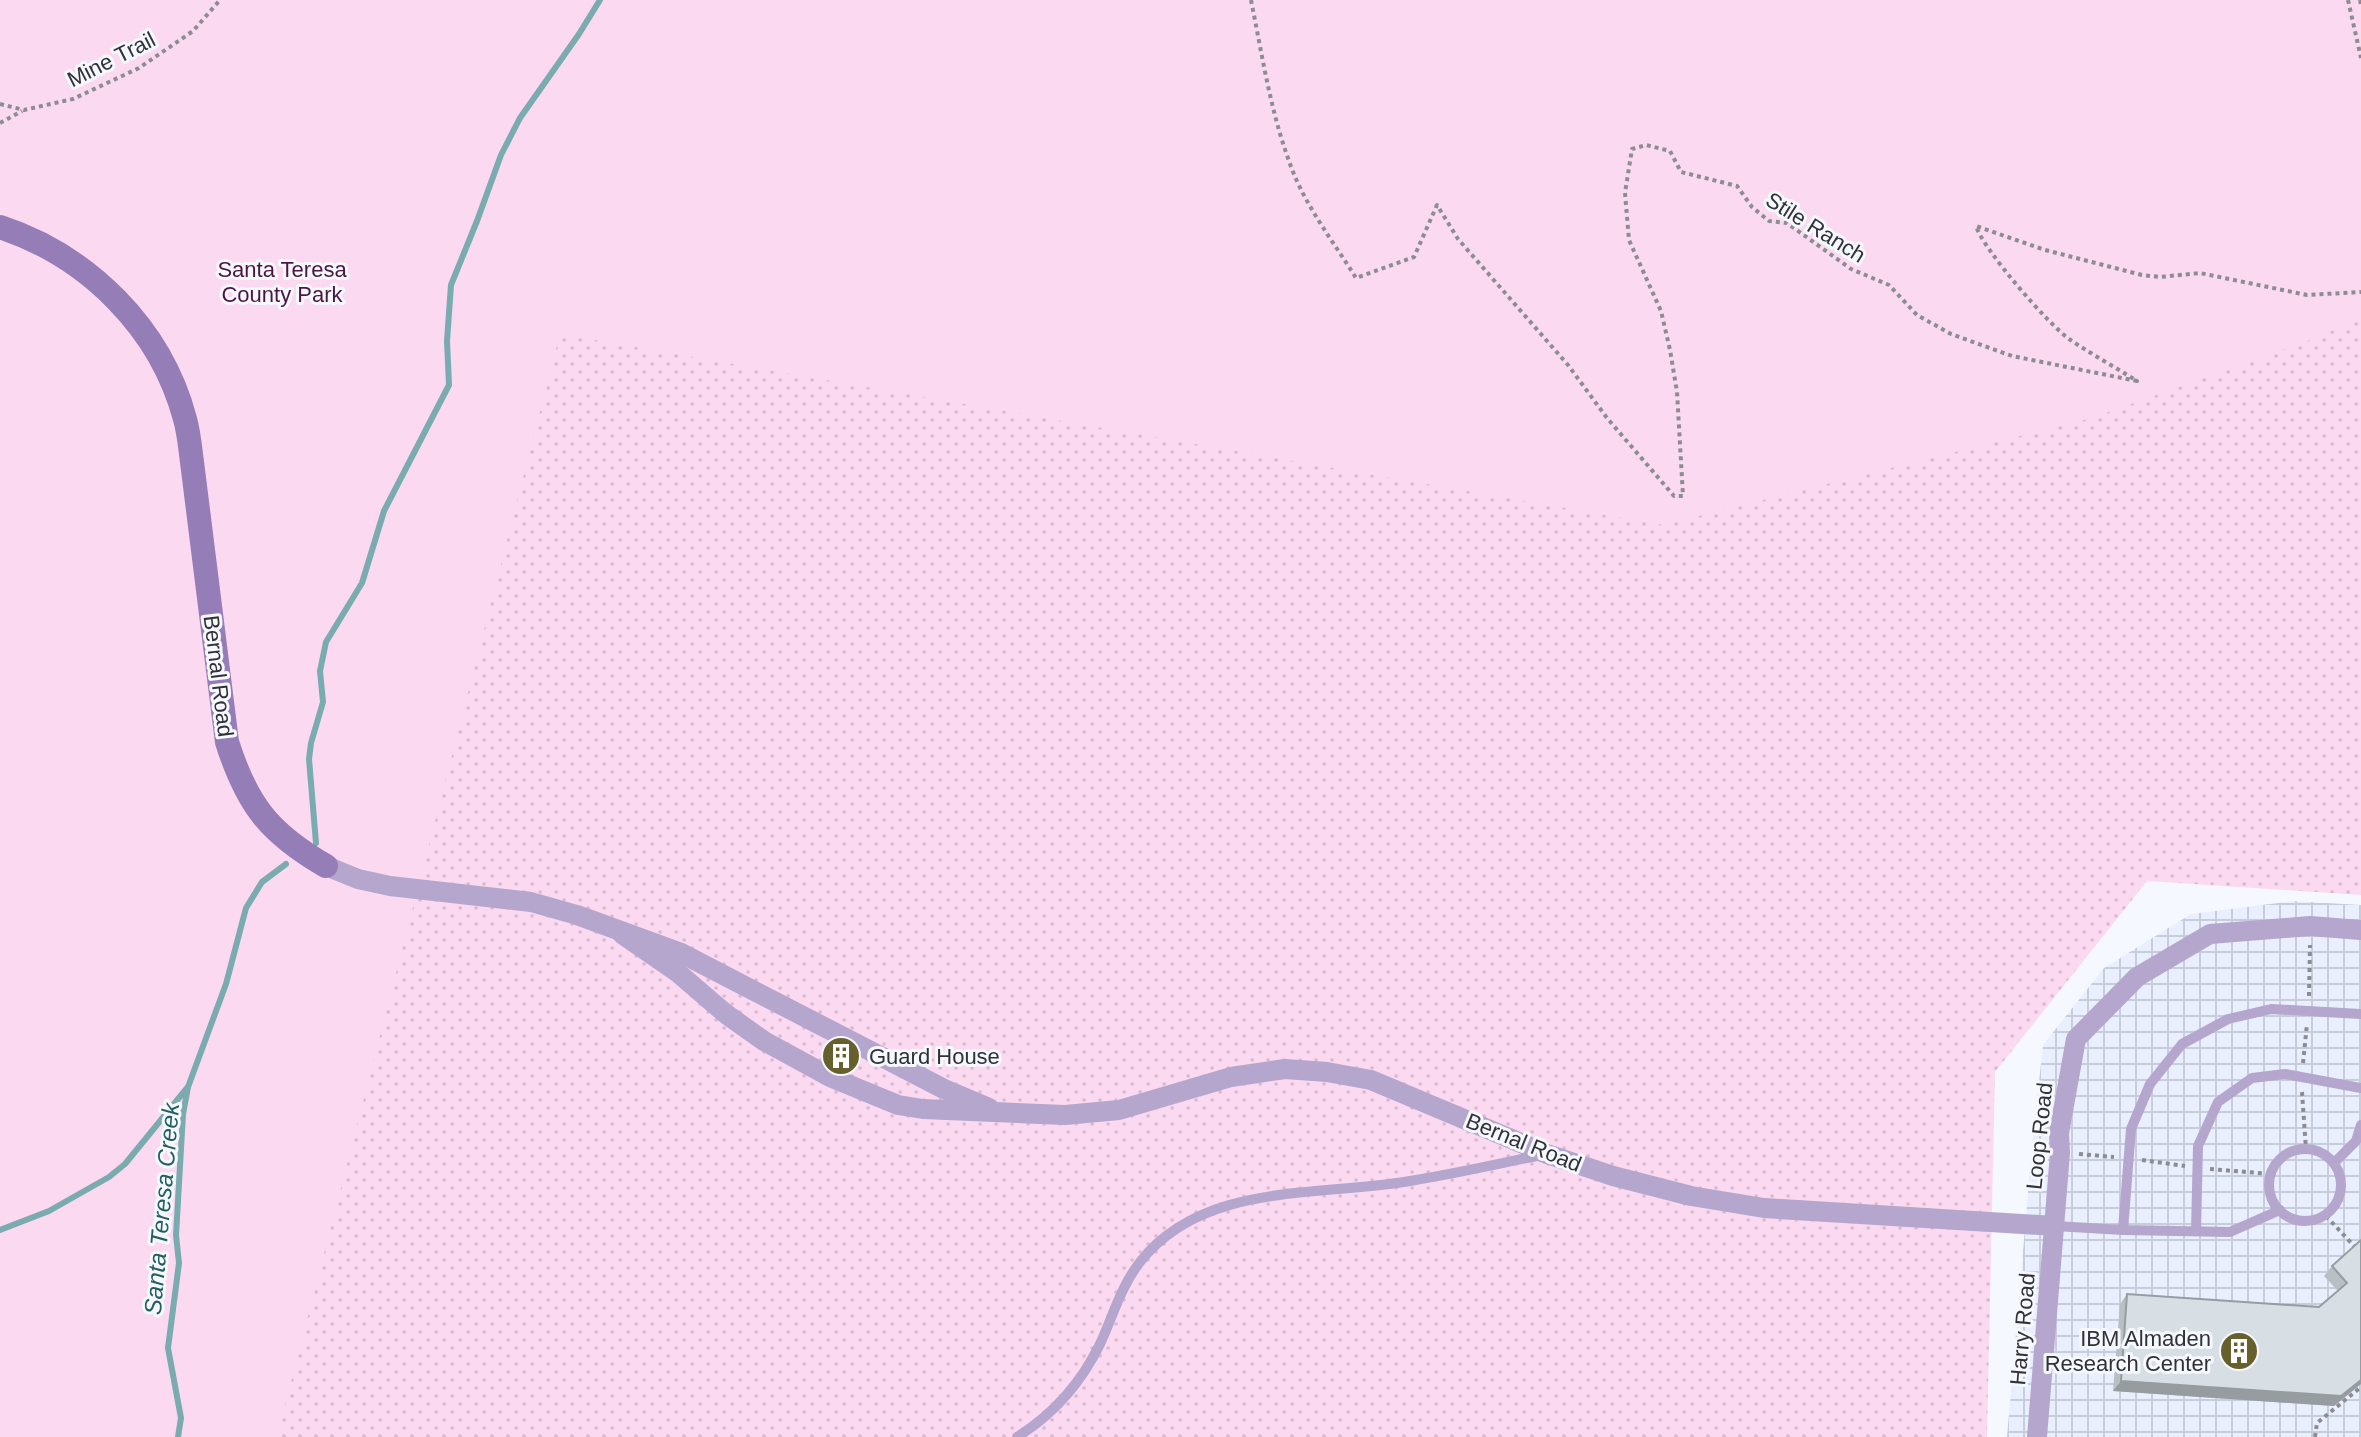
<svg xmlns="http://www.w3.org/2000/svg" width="2361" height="1437" font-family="Arial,sans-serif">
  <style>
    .industrial { fill: url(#industrial-grid) }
    .grass { fill: url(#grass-dots) }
    .green { fill: #fbd9f1 }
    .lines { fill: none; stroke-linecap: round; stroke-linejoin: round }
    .stream { stroke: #79abaf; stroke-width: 6 }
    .path { stroke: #8b8d92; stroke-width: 4; stroke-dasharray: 4 4; stroke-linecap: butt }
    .lane { stroke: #b5a6ce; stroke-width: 10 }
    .street { stroke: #b5a6ce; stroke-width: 20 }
    .secondary { stroke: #957db7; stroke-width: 24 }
    .wall { fill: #b9c0c4 }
    .shaded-wall { fill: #969ca0 }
    .building { fill: #d7dfe4; stroke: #969ca0; stroke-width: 2 }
    .labels { text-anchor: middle; stroke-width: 6; stroke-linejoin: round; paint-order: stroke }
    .street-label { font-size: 22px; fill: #313235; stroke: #f5f8fe }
    .park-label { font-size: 22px; fill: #4d1642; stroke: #f5f8fe }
    .poi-label { font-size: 22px; fill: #313235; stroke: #f5f8fe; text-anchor: start }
    .water-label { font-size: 24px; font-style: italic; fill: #235e61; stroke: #f5f8fe }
  </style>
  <defs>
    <pattern id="industrial-grid" width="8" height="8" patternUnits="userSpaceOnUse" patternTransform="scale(2)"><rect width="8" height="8" fill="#e9effe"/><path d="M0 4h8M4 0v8" fill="none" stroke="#c8cdda"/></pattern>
    <pattern id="grass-dots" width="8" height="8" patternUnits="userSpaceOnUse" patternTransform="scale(2)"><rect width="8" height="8" fill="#fbd9f1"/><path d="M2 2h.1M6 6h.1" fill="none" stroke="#d8bbcf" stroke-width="1.8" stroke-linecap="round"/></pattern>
  </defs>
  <rect width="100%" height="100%" fill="#f5f8fe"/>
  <path class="industrial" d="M2293,901L2361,905V1437H2007L2032,1147L2043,1045L2104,968L2191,914Z"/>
  <path class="grass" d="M0,0H2361V895L2147,881L1995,1072L1987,1437H0Z"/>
  <path class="green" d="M0,0H2361V317L2319,337L2092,418L1663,525L560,334L277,1437H0Z"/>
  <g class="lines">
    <g class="stream">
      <path d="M316,843L309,759L311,743L323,702L320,671L326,642L362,583L384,511L449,385L447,341L451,285L477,221L501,155L520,118L579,34L600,0"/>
      <path d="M0,1230L49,1211L109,1177L125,1164L187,1088"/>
      <path d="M178,1437L181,1418L168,1348L179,1263L176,1235L183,1114L188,1087L226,984L246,908L262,882L286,864"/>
    </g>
    <g class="path">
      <path d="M1251,0C1262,54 1270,109 1289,161C1303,203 1333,241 1356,278L1414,257L1437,205L1458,239L1568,365L1607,418L1674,496H1683L1677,392L1670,350L1661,311L1629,240L1625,193L1632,149L1646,145L1670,151L1681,172L1737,186L1752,207L1769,221L1787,223L1851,269L1889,285L1917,315L1951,334L2012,356L2137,381C2115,367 2091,354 2069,339C2048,324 1983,249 1976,226L2045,250L2142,275L2160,277L2200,273L2307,295L2361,292"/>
      <path d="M2348,0L2361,58"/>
      <path d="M2360,0L2361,5"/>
      <path d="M0,104L24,110L73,99L139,68L193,31L220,0"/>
      <path d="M0,123L22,111"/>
      <path d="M2309,996L2310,945"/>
      <path d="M2303,1063L2307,1024"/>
      <path d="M2302,1092L2306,1149"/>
      <path d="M2079,1154L2114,1157"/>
      <path d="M2142,1160L2185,1166"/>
      <path d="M2210,1169L2271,1174"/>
      <path d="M2326,1216L2356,1248"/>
      <path d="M2315,1437L2317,1423L2361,1387"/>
    </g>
    <g class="lane">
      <circle cx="2305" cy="1185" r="36"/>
      <path d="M2334,1163L2356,1141L2361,1125"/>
      <path d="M2055,1226L2123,1230L2230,1232L2280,1210"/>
      <path d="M2123,1230L2131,1129L2150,1084L2182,1044L2228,1019L2271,1009L2361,1014"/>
      <path d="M2196,1231L2198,1146L2218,1102L2252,1078L2285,1074L2361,1088"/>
      <path d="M1017,1437C1054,1414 1081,1383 1100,1344C1113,1316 1121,1286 1140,1262C1203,1181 1320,1197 1410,1181C1454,1174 1498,1164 1541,1155"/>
    </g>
    <g class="street">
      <path d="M326,866L358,879L390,886L531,902L577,915L681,953L944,1089L989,1108"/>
      <path d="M622,934L677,972L726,1014L764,1041L830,1077L898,1105L923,1109L1065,1115L1119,1110L1231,1077L1285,1069L1327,1072L1371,1080L1547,1154L1613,1176L1691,1196L1764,1208L2055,1226"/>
      <path d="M2037,1437L2060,1153L2059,1133L2076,1039L2137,977L2210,934L2310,926L2361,930"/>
    </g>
    <path class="secondary" d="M0,227C88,256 161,328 185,419C189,433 190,447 192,462L227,742C247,805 269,833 326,866"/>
  </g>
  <path class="wall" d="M2361,1240V1384L2334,1406L2113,1391L2120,1304L2127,1294L2319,1307L2338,1291L2324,1276L2332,1266Z"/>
  <path class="shaded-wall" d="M2361,1380V1384L2334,1406L2113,1391L2121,1381Z"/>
  <path class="building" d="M2361,1240V1380L2341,1396L2121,1381L2127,1294L2319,1307L2347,1283L2332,1266Z"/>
  <defs>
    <g id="building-disc" transform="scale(2)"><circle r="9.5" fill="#68602c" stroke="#f5f8fe"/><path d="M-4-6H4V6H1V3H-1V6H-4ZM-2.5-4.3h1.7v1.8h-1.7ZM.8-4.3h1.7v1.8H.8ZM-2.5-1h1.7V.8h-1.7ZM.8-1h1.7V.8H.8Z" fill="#fff"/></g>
  </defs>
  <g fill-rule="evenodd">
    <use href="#building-disc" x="841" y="1056"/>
    <use href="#building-disc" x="2239" y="1351"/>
  </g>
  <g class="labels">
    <g class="street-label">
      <text transform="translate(111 59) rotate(-27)" y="8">Mine Trail</text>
      <text transform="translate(1816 227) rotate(32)" y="8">Stile Ranch</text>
      <text transform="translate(219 676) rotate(83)" y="8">Bernal Road</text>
      <text transform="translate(2039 1136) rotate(-84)" y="8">Loop Road</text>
      <text transform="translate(1524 1142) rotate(22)" y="8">Bernal Road</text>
      <text transform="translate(2022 1329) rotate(-85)" y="8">Harry Road</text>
    </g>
    <g class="park-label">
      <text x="282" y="277">Santa Teresa<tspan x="282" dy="25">County Park</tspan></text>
    </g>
    <g class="poi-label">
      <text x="869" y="1064">Guard House</text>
      <text x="2211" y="1346" text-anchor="end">IBM Almaden<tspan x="2211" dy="25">Research Center</tspan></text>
    </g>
    <g class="water-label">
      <text transform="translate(162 1209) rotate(-85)" y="8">Santa Teresa Creek</text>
    </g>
  </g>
</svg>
